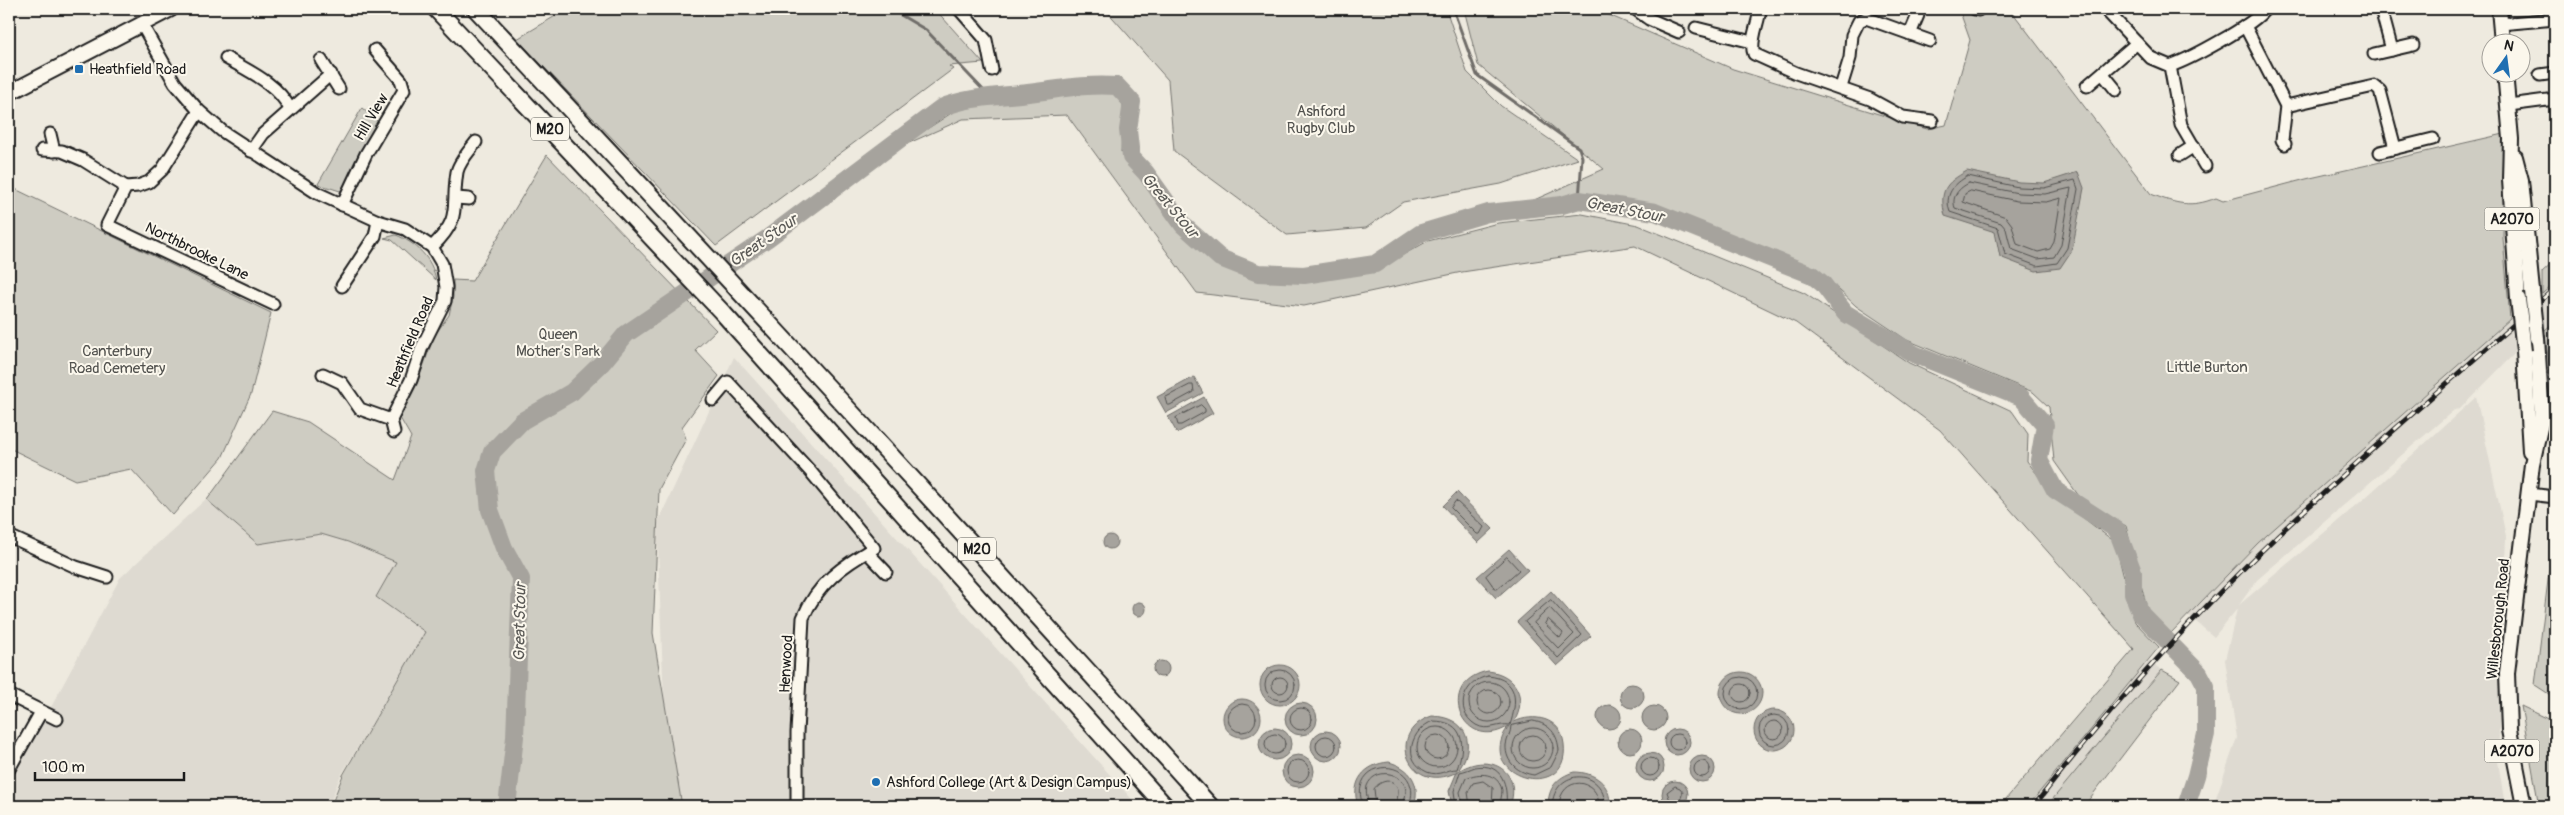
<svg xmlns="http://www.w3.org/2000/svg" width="2564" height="815" font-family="Pangolin,sans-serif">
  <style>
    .built { fill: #dedad1 }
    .green { fill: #ceccc2; stroke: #75746f }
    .water { fill: #a6a39d; stroke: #6f6d69 }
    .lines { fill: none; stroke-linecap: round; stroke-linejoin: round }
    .shore { stroke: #535250; stroke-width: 1 }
    .stream { stroke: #6f6d69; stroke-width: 3 }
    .river { stroke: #a6a39d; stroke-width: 18 }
    .minor-casing { stroke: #1c1c1c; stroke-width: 15 }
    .major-casing { stroke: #1c1c1c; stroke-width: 18 }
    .highway-casing { stroke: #1c1c1c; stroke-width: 20 }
    .minor { stroke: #fbf7ec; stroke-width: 11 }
    .major { stroke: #fbf7ec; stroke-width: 14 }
    .highway { stroke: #fbf7ec; stroke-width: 16 }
    .rail-casing { stroke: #1c1c1c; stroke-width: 5 }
    .rail { stroke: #fbf7ec; stroke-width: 3; stroke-dasharray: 9; stroke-linecap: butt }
    .major-bridge-casing { stroke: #1c1c1c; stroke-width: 18; stroke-linecap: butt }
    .major-bridge { stroke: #fbf7ec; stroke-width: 14 }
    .poi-dot { fill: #1f6fb2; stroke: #fbf7ec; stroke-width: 2 }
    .labels { text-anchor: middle; stroke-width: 4; stroke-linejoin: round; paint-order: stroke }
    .shield { fill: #fbf7ec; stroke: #5f5e5a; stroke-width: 1 }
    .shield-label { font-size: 14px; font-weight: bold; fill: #1c1c1c }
    .poi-label { font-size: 15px; fill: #1c1c1c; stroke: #fbf7ec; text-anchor: start }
    .park-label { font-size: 15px; fill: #51514e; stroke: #fbf7ec }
    .street-label { font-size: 15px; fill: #1c1c1c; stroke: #fbf7ec }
    .water-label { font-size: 16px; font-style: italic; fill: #5a5956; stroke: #fbf7ec }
  </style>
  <rect width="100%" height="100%" fill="#eeeadf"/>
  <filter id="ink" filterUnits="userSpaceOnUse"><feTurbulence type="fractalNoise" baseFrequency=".02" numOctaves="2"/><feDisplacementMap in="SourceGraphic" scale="10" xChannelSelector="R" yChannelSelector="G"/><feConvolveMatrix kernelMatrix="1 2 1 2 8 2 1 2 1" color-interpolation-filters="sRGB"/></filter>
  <g filter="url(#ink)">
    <g class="built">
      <path d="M2555,282V321L2544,331L2542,294Z"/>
      <path d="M2510,319L2515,353L2460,409L2454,410L2257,580L2239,605L2365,498L2476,397L2506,536L2498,761L2505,806H2213L2237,738L2225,660L2237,609L2214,637L2188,615L2258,543L2319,485Z"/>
      <path d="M734,357L1138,806H668L657,524Z"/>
      <path d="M206,499L258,544L321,534L348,542L397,562L376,597L426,633L340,777L329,806H9V786L120,578Z"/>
      <path d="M2148,661L2162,670L2114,725L2047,806H2028Z"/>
    </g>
    <g class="green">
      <path d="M567,9H935L983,63L949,66L953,69L716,246L517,39Z"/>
      <path d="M971,9H1021L975,13Z"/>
      <path d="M1105,9H1446L1467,72L1501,106L1578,159L1501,184L1403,202L1366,228L1287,235L1174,151L1168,80Z"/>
      <path d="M1464,9H1595L1733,69L1927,129L1946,125L1970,40L1959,9H2010L2151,194C2176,204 2191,208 2216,198L2223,201L2306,179L2504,134L2503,238L2510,319L2258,543L2171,633L2148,612L2126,526L2081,499L2054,461L2049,407L2033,392L1907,340L1856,306L1821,273L1650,204L1586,197L1525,204L1604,169L1478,65Z"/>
      <path d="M1112,91L1123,105L1121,152L1161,194L1183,225L1215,262L1258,279L1304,280L1376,270L1428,241L1498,223L1582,214L1638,225L1804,293L1909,363L2012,411L2028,434L2027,461L2053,495L2115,542L2135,622L2159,647L2028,806H2000L2134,649L1940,430L1796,323L1635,246L1462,272L1304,306L1197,293L1067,115L963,119L900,147L965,104Z"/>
      <path d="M362,108L378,122L345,187L340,191L318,184Z"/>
      <path d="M547,155L716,330L695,350L719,376L682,427L686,439L659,489L653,633L682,806H331L343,775L425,632L376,597L396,562L348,542L321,534L258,544L207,500L272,411L308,422L395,480L411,437L400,418L417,384L434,336L449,315L453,297V280L472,281Z"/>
      <path d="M9,186L271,313L251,394L222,458L173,515L131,469L75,480L9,448Z"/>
      <path d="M396,235C416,243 432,258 436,280L392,240L384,238Z"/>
      <path d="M2555,260V282L2542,294V272Z"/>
      <path d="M2555,321V400L2544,331Z"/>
      <path d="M2555,524V698L2535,685Z"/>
      <path d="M2162,670L2180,680L2084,806H2047L2114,725Z"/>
      <path d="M2521,706L2555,722V806H2539Z"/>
    </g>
    <g class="water">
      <path d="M1967,171L2019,182L2044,183L2078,172L2084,188L2072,250L2060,268L2036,271L2000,257L1995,232L1945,216C1939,191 1945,183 1967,171Z"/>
      <path d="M1194,377L1203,393L1166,413L1157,397Z"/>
      <path d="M1204,397L1213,413L1177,433L1168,417Z"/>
      <path d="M1457,492L1493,529L1478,543L1443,506Z"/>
      <circle cx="1110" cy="542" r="7"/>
      <path d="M1509,549L1528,570L1496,598L1477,577Z"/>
      <path d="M1551,591L1591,636L1557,666L1517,622Z"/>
      <circle cx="1139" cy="609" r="7"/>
      <circle cx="1161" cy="669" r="8"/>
      <circle cx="1280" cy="685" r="20"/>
      <path d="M1488,671C1516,674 1528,698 1514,722C1533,713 1561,717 1564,744C1571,805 1470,777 1509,726C1463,755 1433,682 1488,671Z"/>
      <circle cx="1741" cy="693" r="21"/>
      <circle cx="1632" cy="696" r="12"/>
      <circle cx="1242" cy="718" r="19"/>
      <circle cx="1301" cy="719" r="16"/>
      <circle cx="1609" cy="717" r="12"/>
      <circle cx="1654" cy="718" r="12"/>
      <circle cx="1774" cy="730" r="20"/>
      <path d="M1432,716C1468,717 1477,746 1457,772C1487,751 1523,769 1510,806H1452L1449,791L1457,772C1410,796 1383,732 1432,716Z"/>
      <circle cx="1275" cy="744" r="16"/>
      <circle cx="1630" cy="741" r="12"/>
      <circle cx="1677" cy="742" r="13"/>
      <circle cx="1326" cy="746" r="15"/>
      <circle cx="1650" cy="767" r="14"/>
      <circle cx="1298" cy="771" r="16"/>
      <circle cx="1702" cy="769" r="13"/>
      <path d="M1389,762C1411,768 1421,784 1414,806H1358C1350,782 1364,764 1389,762Z"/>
      <path d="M1574,772C1595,772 1611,784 1610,806H1548C1548,788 1557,777 1574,772Z"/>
      <circle cx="1675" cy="794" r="13"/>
    </g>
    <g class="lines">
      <g class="shore">
        <path d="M1968,176L2018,187L2044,188L2075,180L2078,189L2067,248L2057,263L2037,266L2005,254L1998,228L1950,212C1944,195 1953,184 1968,176Z"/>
        <path d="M1969,183L2018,193L2045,194L2071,188L2061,245L2054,257L2038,259L2011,249L2006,229L2001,223L1955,208C1951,196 1959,188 1969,183Z"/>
        <path d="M1971,191L2017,201L2046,202L2061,198L2054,242L2050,249L2038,252L2017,244L2012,225L2006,217L1963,202L1965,194Z"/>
        <path d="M1190,385H1193L1194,392L1170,405H1167L1165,398Z"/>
        <path d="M1201,405L1205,409V412L1181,425H1178L1176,418Z"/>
        <path d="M1456,501L1484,527L1480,534H1477L1451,508Z"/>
        <path d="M1507,557L1519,570L1496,590L1486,576Z"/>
        <path d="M1551,600L1582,635L1558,658L1525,622Z"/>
        <path d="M1550,608L1574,634L1559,649L1534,623Z"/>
        <path d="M1548,619L1563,633L1560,638L1545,624Z"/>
        <circle cx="1280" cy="685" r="15"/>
        <path d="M1488,676C1520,679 1517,703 1510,725C1498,723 1488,732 1476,725C1452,710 1465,680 1488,676Z"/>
        <circle cx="1280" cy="685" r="8"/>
        <circle cx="1741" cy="693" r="16"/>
        <circle cx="1489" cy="702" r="20"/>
        <circle cx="1741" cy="693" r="9"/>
        <circle cx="1489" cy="702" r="12"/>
        <circle cx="1242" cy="718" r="14"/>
        <circle cx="1301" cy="719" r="11"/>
        <circle cx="1774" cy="730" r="15"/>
        <circle cx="1774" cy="730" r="9"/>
        <path d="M1433,721C1466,721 1465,746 1457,769C1447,769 1439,777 1427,772C1401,760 1411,729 1433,721Z"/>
        <path d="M1533,721C1550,724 1558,734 1559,751L1551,767L1534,775C1519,773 1505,763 1506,745C1507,738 1511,733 1511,726Z"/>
        <circle cx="1437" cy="747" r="20"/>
        <circle cx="1533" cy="748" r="20"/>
        <circle cx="1275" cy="744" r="10"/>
        <circle cx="1677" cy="742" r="8"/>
        <circle cx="1437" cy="747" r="12"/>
        <circle cx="1533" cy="748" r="13"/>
        <circle cx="1326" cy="746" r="10"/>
        <circle cx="1650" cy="767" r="9"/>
        <circle cx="1298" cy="771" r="11"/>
        <circle cx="1702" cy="769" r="8"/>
        <path d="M1362,806C1362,800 1359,794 1361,787C1366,761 1405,761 1411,787C1413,794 1410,800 1410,806"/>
        <path d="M1369,806C1368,799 1365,793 1367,786C1374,767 1403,771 1406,790C1406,796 1404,801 1403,806"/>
        <path d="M1376,806L1374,789C1380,780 1394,777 1398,789C1399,795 1396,801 1396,806"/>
        <path d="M1456,806L1454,791L1460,772C1465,771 1470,769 1475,767C1503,762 1508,786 1506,806"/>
        <path d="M1463,806L1460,792L1466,778C1479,772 1498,772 1502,790C1502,796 1500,801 1500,806"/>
        <path d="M1470,806L1468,792L1473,783L1483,781L1493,788L1492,806"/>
        <path d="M1552,806C1554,767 1605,767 1605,806"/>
        <path d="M1559,806C1560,775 1599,776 1599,806"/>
        <path d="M1672,806L1667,792L1675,786L1680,788L1683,792L1678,806"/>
      </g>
      <g class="stream">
        <path d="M895,9L899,14L926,30L988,95"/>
        <path d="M1453,9L1477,75L1579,148L1582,157L1579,200"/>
      </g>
      <path class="river" d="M507,806L515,737L521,579L504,548L490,510L486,471L492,452L522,421L572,392L602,363L626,334L768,238L941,108C970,96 998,97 1028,93C1062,89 1082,84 1117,86L1132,102L1128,130L1131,157L1146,173L1183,225L1220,258L1258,273L1304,275L1375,264L1421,233L1488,213L1562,205L1579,200L1655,212L1812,275L1823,284L1845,313L1914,354L2021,397L2045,425L2039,460L2055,490L2117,530L2133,572V593L2141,614L2199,673L2206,686V734L2196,776L2186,806"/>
      <g class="minor-casing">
        <g id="minor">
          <path d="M959,9L986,40L992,70"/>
          <path d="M1635,9L1649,19L1679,32"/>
          <path d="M1760,9C1759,22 1749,42 1754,54L1796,73L1870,99L1903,117L1932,121"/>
          <path d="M1975,9L1978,10"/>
          <path d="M2105,9L2151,58L2170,66C2190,59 2254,25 2265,9"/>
          <path d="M2381,9L2392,50"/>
          <path d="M141,23L175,83L199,111L222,131L317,193L378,221L405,229L432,247L442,264L446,287L445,301L422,347L411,380L391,420"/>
          <path d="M2500,24L2555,19"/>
          <path d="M2245,26L2286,106L2282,140L2285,144"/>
          <path d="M1696,28L1752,42"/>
          <path d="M1910,34L1918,15"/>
          <path d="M2374,54L2413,45"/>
          <path d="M226,58C249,71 278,84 290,109"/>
          <path d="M321,60L339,89"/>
          <path d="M2170,66L2181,125L2205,166"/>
          <path d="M2103,74L2116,90"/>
          <path d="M2540,75L2555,73"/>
          <path d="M2087,86L2137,43"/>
          <path d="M1841,87L1850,58L1852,35L1859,21L1866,18L1930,41"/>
          <path d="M2509,105L2555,99"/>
          <path d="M2286,106L2374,86L2380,91L2395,148"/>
          <path d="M50,134L54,151"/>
          <path d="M42,150L62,151L83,160L126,187L138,186L149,182L162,170L199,111"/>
          <path d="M251,151L263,134L331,74"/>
          <path d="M2380,152L2433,139"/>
          <path d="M2180,155L2194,146"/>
          <path d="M126,187L107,225L273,304"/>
          <path d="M456,198L469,199"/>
          <path d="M342,205L366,154L404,90L401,80L375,50"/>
          <path d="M432,247C463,217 451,209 457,172C459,162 470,150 476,142"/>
          <path d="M342,286L375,236L378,221"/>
          <path d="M323,374L342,383L360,409L391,420"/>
          <path d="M713,400L728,382L810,471L874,548C843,565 817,584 803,618L797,733V806"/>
          <path d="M391,420L394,432"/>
          <path d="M2529,494L2555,497"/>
          <path d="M9,536L76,567L107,577"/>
          <path d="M867,552L886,572"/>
          <path d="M9,695L57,719"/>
          <path d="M9,769L41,712"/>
        </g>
      </g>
      <g class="major-casing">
        <g id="major">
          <path d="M2499,9L2502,42"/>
          <path d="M2505,72L2511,139L2510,180L2518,299"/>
          <path d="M9,93L171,9"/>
          <path d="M2515,157L2521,180L2532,291"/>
          <path d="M2524,351L2530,451"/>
          <path d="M2524,806L2509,730L2507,673L2532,464L2542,419L2537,338"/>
        </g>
      </g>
      <g class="highway-casing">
        <g id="highway">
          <path d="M436,9L722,312L1165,806"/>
          <path d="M476,9C723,272 968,538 1210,806"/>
        </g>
      </g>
      <use href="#minor" class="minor"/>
      <use href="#major" class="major"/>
      <use href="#highway" class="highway"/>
      <g class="rail-casing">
        <path id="rail" d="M2034,806C2108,710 2191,618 2279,534C2369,450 2463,370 2555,288"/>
      </g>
      <use href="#rail" class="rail"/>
      <g class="major-bridge-casing">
        <g id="major-bridge">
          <path d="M2532,291L2537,338"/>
          <path d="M2518,299L2524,351"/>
        </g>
      </g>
      <use href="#major-bridge" class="major-bridge"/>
    </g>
  </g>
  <g class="poi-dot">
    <rect x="74" y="64" width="10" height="10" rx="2.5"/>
    <circle cx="876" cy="782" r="5"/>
  </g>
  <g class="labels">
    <g class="shield">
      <rect x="531" y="117.5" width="38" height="23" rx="4"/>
      <rect x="2484.5" y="207.5" width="55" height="23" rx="4"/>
      <rect x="958" y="537.5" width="38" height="23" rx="4"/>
      <rect x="2484.5" y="739.5" width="55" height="23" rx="4"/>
    </g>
    <g class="shield-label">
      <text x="550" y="134">M20</text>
      <text x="2512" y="224">A2070</text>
      <text x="977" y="554">M20</text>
      <text x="2512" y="756">A2070</text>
    </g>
    <g class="poi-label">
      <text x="89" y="74">Heathfield Road</text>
      <text x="886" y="787">Ashford College (Art &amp; Design Campus)</text>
    </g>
    <g class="park-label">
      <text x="1321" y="116">Ashford<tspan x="1321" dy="17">Rugby Club</tspan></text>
      <text x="558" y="339">Queen<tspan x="558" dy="17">Mother’s Park</tspan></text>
      <text x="117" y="356">Canterbury<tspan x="117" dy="17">Road Cemetery</tspan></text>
      <text x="2207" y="372">Little Burton</text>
    </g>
    <g class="street-label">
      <text transform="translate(371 117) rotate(-59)" y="5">Hill View</text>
      <text transform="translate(197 251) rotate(26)" y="5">Northbrooke Lane</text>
      <text transform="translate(410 342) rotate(-67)" y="5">Heathfield Road</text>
      <text transform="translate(2498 619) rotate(-84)" y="5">Willesborough Road</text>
      <text transform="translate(786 664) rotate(-87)" y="5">Henwood</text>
    </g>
    <g class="water-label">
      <text transform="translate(1171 205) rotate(50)" y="6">Great Stour</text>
      <text transform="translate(1625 209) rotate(11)" y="6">Great Stour</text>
      <text transform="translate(763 240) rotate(-35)" y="6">Great Stour</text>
      <text transform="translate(519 622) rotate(-89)" y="6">Great Stour</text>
    </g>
  </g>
  <rect width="2564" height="815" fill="none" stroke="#fbf7ec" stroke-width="30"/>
  <rect x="15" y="15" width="2534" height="785" fill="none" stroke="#1c1c1c" stroke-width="2" filter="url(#ink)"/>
  <g transform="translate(2506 58) rotate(14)"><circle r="24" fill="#fbf7ec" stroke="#a29f99"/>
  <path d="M0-4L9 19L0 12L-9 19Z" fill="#1f6fb2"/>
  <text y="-8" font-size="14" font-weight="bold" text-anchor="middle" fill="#1c1c1c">N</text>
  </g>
  <path d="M35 772v8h149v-8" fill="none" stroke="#1c1c1c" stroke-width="2.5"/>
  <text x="42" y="772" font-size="15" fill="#1c1c1c" stroke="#fbf7ec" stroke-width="4" paint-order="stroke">100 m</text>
</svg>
